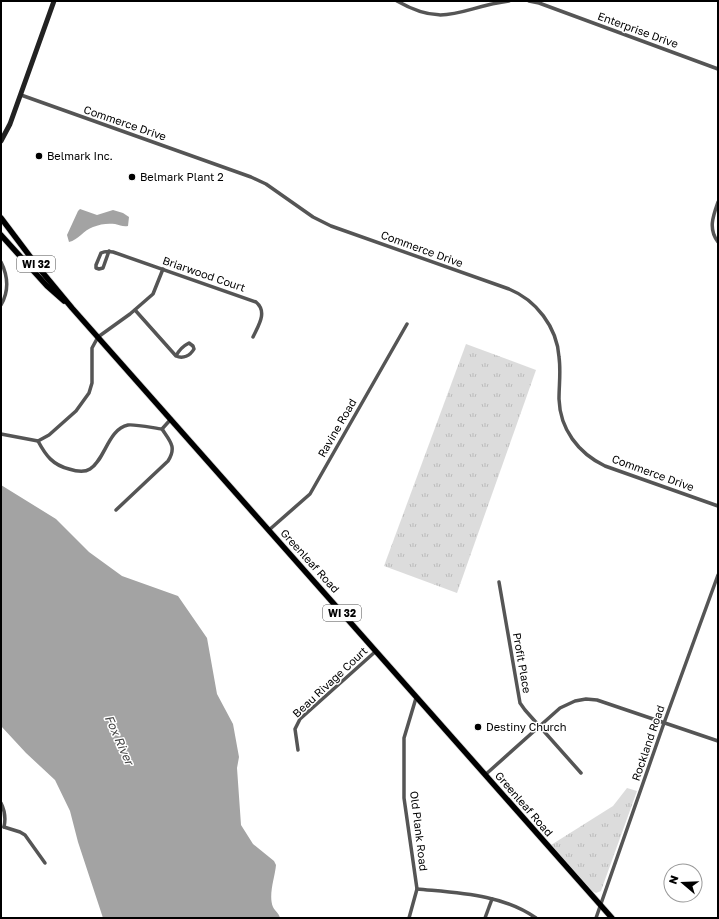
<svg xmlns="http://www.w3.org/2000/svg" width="719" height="919" font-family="'Golos Text',sans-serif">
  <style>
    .park { fill: url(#park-tufts) }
    .water { fill: #a3a3a3 }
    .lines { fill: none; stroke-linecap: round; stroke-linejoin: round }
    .primary-casing { stroke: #dbdbdb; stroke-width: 7 }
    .minor { stroke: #555; stroke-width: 3.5 }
    .secondary { stroke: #222; stroke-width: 5 }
    .primary { stroke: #000; stroke-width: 5.5 }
    .poi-dot { fill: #000; stroke: #fff; stroke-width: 1.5 }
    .labels { text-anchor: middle; stroke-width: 3; stroke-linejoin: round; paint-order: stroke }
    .shield { fill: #fff; stroke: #4c4c4c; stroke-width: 1 }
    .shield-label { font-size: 10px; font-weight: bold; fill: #000 }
    .street-label { font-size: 11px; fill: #000; stroke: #fff }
    .poi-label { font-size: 11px; fill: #000; stroke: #fff; text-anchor: start }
    .water-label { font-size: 12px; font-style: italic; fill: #444; stroke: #fff }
  </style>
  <defs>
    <pattern id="park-tufts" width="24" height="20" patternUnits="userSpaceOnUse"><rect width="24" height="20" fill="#dcdcdc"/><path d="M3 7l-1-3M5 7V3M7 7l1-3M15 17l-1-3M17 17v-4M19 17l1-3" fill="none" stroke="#bbb"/></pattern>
  </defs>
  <rect width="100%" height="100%" fill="#fff"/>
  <g class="park">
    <path d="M466,344L536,370L457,593L384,566Z"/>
    <path d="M627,788L637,791L602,888L601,891L596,893C581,887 562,858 551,845L613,806Z"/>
  </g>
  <g class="water">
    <path d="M80,209L97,215L113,210L123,213L129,217L128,226C123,227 120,225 115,224C108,223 100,224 93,227C84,230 78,240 69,242L67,235L78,211Z"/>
    <path d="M1,485L56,519L89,552L122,576L178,596L207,638L217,694L233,724L239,757L237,768L241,825L253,844L274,861L276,865C275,877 268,895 273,907C275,911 279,913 280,918H103L78,842L70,811L55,780L26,753L1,726Z"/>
  </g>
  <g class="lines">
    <g class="primary-casing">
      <g id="primary">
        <path d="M1,218L38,267L72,308L612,918"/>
        <path d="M1,235L47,286L64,301"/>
      </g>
    </g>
    <g class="minor">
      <path d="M397,1C446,29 461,7 509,1"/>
      <path d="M529,1L539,3L718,69"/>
      <path d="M21,95L251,177L266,184L313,217L331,226L509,289C536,300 557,327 559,357C561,371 559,385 559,399C560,429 578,453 605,466L718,506"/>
      <path d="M718,202C713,216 708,229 718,242"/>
      <path d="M109,251L103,268L99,269L96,268V265L101,253C105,251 108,251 113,252L256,302C268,312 258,326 253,337"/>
      <path d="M1,262C8,276 9,291 1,305"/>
      <path d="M135,310L176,356C183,359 190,356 194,349L193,346L189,343C183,346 179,350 176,356"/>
      <path d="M1,434L38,441L49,435L76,411L89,393L92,383V348L98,337L130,314L153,294L163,269"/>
      <path d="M38,441C46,456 53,465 69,469C75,471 84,473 90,469C105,460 108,429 128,425C134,424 154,428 162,429L171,419"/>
      <path d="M116,510L168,461C177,447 170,441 162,429"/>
      <path d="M269,530L310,494L407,324"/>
      <path d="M499,582L520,703L525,710L581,773"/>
      <path d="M298,750L295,729L300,719L376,651"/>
      <path d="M485,775L560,708L575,701L586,699L597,700L718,741"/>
      <path d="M1,803C5,811 6,818 4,827"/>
      <path d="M4,827L20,832L25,835L45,863"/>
      <path d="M417,889C458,893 502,894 536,918"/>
      <path d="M409,918L417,889L404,798V738L416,698"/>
      <path d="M485,918L492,899"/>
      <path d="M596,918L664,723L718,575"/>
    </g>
    <path class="secondary" d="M1,141L10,124L54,1"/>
    <use href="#primary" class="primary"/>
  </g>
  <g class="poi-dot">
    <circle cx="39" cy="156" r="4"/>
    <circle cx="132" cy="177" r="4"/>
    <circle cx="478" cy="727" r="4"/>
  </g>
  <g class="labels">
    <g class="shield">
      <rect x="17" y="256" width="38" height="16" rx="3"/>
      <rect x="323" y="605" width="38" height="16" rx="3"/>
    </g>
    <g class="shield-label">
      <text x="36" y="268">WI 32</text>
      <text x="342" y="617">WI 32</text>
    </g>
    <g class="street-label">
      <text transform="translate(638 30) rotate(20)" y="4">Enterprise Drive</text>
      <text transform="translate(125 123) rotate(19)" y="4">Commerce Drive</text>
      <text transform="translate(422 249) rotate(20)" y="4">Commerce Drive</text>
      <text transform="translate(204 274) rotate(19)" y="4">Briarwood Court</text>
      <text transform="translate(337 428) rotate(-60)" y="4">Ravine Road</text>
      <text transform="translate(653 473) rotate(20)" y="4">Commerce Drive</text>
      <text transform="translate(310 561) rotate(48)" y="4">Greenleaf Road</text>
      <text transform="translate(522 663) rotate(80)" y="4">Profit Place</text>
      <text transform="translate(330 682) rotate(-43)" y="4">Beau Rivage Court</text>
      <text transform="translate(648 743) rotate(-71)" y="4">Rockland Road</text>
      <text transform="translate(524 804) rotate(49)" y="4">Greenleaf Road</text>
      <text transform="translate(419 831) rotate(83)" y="4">Old Plank Road</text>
    </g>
    <g class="poi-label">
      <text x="47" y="160">Belmark Inc.</text>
      <text x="140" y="181">Belmark Plant 2</text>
      <text x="486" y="731">Destiny Church</text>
    </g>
    <g class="water-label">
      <text transform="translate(119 740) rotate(66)" y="4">Fox River</text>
    </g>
  </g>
  <rect width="719" height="919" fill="none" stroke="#000000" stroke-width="4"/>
  <g transform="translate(683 883) rotate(289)"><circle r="19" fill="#ffffff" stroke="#999999"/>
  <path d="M0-3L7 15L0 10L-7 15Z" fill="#000000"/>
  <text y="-6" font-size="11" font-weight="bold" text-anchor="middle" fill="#000000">N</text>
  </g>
</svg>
